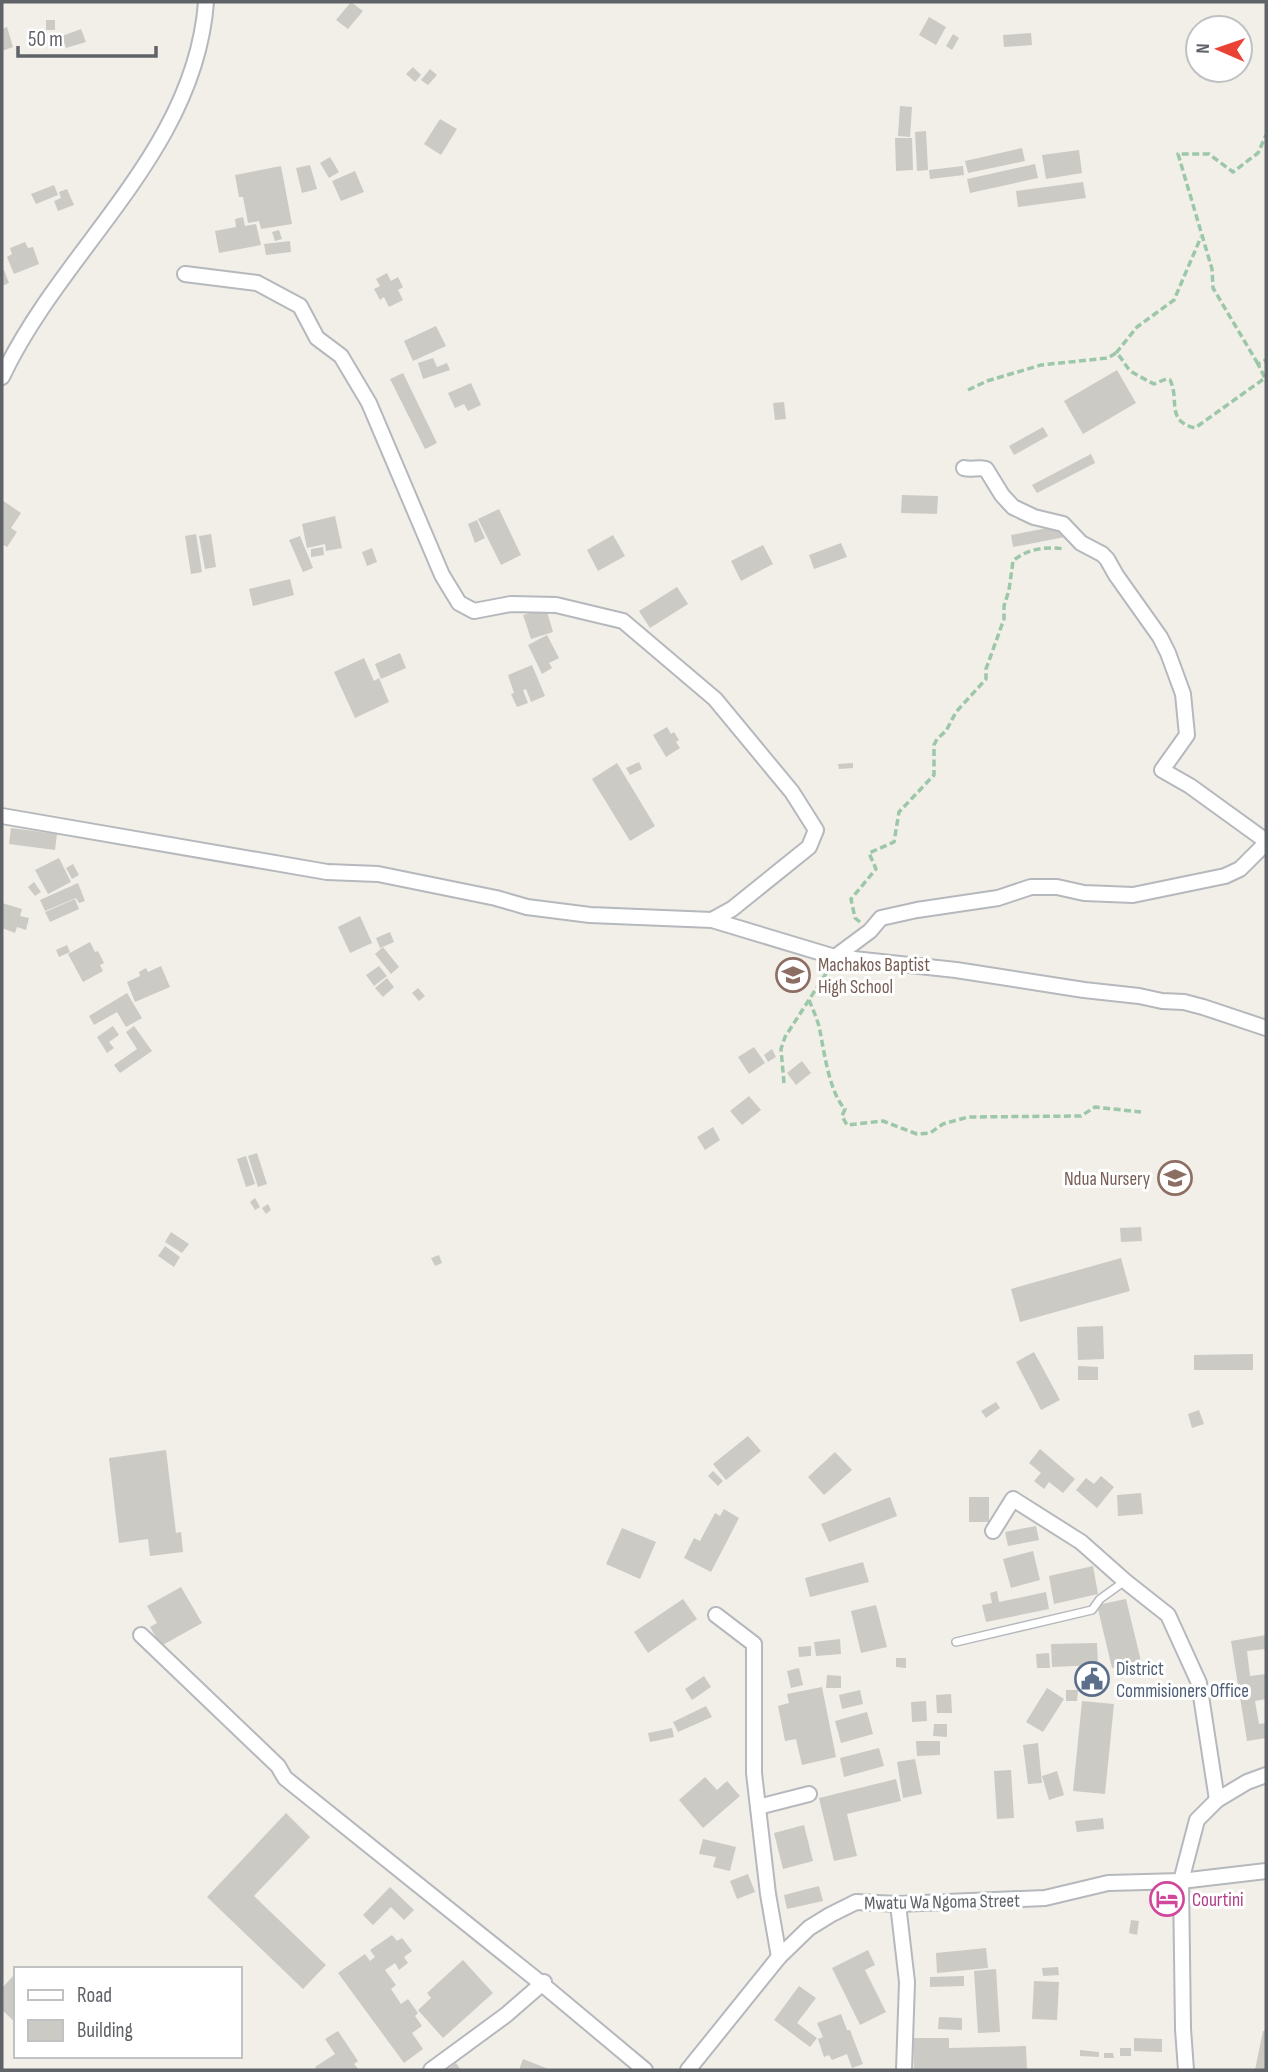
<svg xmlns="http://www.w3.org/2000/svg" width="1268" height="2072" font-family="'Sofia Sans Condensed',sans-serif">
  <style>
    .building { fill: #cccac5 }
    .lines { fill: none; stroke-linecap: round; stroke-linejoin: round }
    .lane-casing { stroke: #b5b8bc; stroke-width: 10 }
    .street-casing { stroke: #b5b8bc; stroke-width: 18 }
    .path { stroke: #9cc7a9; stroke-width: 3.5; stroke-dasharray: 7 3.5; stroke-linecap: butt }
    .lane { stroke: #fff; stroke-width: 7 }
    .street { stroke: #fff; stroke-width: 14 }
    .labels { text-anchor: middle; stroke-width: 6; stroke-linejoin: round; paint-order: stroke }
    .education-label { font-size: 19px; fill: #785e54; stroke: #fff; text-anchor: start }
    .service-label { font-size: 19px; fill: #4e5e75; stroke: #fff; text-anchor: start }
    .hotel-label { font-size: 19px; fill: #b23c85; stroke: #fff; text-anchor: start }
    .street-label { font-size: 19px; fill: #5f6368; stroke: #fff }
  </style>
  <rect width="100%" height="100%" fill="#f1efe8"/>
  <g class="building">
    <path d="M351,2L363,11L348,29L336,20Z"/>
    <path d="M929,17L946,27L936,45L919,35Z"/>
    <rect x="46" y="20" width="9" height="10"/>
    <path d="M7,27L13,47L2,51V29Z"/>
    <path d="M81,29L86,42L66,48L62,36Z"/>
    <path d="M1031,33L1032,45L1004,47L1003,35Z"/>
    <path d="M953,34L959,38L952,50L946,46Z"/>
    <path d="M413,67L421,75L415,82L406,74Z"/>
    <path d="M430,69L437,75L428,85L421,80Z"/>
    <path d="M900,106L912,107L910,137L898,136Z"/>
    <path d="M440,119L457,129L441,155L424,144Z"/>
    <path d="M926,131L928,170L917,171L915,132Z"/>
    <path d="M895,138H912L913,170L896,171Z"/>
    <path d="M1022,148L1025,161L968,173L965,161Z"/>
    <path d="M1079,150L1082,173L1046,179L1042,155Z"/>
    <path d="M330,157L339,172L329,178L320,163Z"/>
    <path d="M1035,164L1038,178L970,193L967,179Z"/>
    <path d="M310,165L317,189L302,193L296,168Z"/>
    <path d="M281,166L292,224L261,229L259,221L248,223L243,197H239L235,175Z"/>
    <path d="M963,166L964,175L930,179L929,170Z"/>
    <path d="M355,171L364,192L341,201L332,181Z"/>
    <path d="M1083,182L1086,198L1018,207L1016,191Z"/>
    <path d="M54,185L58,195L36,204L31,194Z"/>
    <path d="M67,189L74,205L58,211L54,201L61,198L59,192Z"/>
    <path d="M243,217L245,226L256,224L261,245L219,253L215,231L236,227L235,219Z"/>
    <path d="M279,230L282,239L275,241L272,232Z"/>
    <path d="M290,241L291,252L266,255L264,244Z"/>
    <path d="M25,242L28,248L33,247L39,264L14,274L7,257L12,254L10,248Z"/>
    <path d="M4,270L9,283L2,286V271Z"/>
    <path d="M387,273L391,281L398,277L403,287L398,290L403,300L389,307L384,297L380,300L374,289L380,286L376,279Z"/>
    <path d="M436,326L446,346L413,361L404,341Z"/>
    <path d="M433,358L437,367L447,363L450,370L423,379L418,363Z"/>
    <path d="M1117,370L1136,403L1083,434L1064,401Z"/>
    <path d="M403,373L437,443L425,449L390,379Z"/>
    <path d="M471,383L481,405L468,411L464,404L455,408L448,393Z"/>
    <path d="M784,402L786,419L775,420L773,403Z"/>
    <path d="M1043,427L1048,436L1014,455L1009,446Z"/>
    <path d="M1091,454L1095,463L1037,493L1032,485Z"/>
    <path d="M902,495L938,496L937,514L901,513Z"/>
    <path d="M2,500L21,513L11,528L17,532L7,547L2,544Z"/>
    <path d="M499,509L521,555L501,565L478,519Z"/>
    <path d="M335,516L342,548L326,551L325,544L307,548L302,524Z"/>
    <path d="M477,520L485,538L475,543L468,524Z"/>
    <path d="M1063,525L1065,537L1013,547L1011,535Z"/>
    <path d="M196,534L202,572L191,574L185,536Z"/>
    <path d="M211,534L216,567L205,569L199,536Z"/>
    <path d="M613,535L625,556L598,571L587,550Z"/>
    <path d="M300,536L313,568L303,572L289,540Z"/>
    <path d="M841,543L847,557L814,569L809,555Z"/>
    <path d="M763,545L773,564L741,581L731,561Z"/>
    <path d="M323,547L324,555L311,557V549Z"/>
    <path d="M372,548L377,562L367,566L362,552Z"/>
    <path d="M290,579L294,595L253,606L249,589Z"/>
    <path d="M677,587L688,604L650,628L639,611Z"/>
    <path d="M546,608L553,632L531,639L523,615Z"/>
    <path d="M547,635L559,658L549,663L552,668L542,674L528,645Z"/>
    <path d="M400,653L406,668L381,679L375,664Z"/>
    <path d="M364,658L374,681L379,678L389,702L355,718L334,672Z"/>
    <path d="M532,665L545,696L531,702L526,689L523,690L528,703L517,707L511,694L514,693L508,675Z"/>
    <path d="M667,727L671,734L674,732L679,740L676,742L680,748L666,757L653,735Z"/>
    <path d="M639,762L642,769L630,775L626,768Z"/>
    <path d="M617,763L655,826L630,841L592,779Z"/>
    <path d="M853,763V768L839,769L838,764Z"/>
    <path d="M11,828L57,834L55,850L9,844Z"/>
    <path d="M59,858L71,882L48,894L35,870Z"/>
    <path d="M73,864L79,875L72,879L66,868Z"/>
    <path d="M34,882L41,892L35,896L28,887Z"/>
    <path d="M78,883L85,901L79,903L76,898L45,911L40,900Z"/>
    <path d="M75,899L79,909L50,922L45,912Z"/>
    <path d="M2,903L22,909L20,916L29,918L26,930L17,927L15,933L2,928Z"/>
    <path d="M360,916L372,943L350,953L338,927Z"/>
    <path d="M390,932L394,942L380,948L376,938Z"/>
    <path d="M90,942L95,952L98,951L104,963L100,965L103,971L83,982L68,954Z"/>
    <path d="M67,945L70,952L59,957L56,950Z"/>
    <path d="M383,947L399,967L391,974L375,954Z"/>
    <path d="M161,966L170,987L135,1002L127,982L140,976L139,972L146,968L148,972Z"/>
    <path d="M379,966L387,976L374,986L366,975Z"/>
    <path d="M387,978L394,987L383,997L375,988Z"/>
    <path d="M418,988L425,996L419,1001L412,993Z"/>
    <path d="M127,993L142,1018L126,1027L117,1012L94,1025L89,1016Z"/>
    <path d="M113,1026L119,1035L109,1042L114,1048L107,1053L97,1037Z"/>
    <path d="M134,1026L152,1051L120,1073L114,1065L137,1049L126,1032Z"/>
    <path d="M754,1047L765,1063L749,1074L738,1057Z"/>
    <path d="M772,1049L776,1057L768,1062L764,1055Z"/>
    <path d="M802,1061L811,1073L796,1085L787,1073Z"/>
    <path d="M749,1096L761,1110L742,1125L730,1111Z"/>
    <path d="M713,1127L720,1140L705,1150L697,1137Z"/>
    <path d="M257,1153L267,1184L258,1187L248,1156Z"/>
    <path d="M246,1156L255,1184L246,1187L237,1159Z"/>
    <path d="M255,1198L260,1207L255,1210L250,1202Z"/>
    <path d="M268,1204L271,1210L266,1214L262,1208Z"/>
    <path d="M1141,1227L1142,1241L1121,1242L1120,1228Z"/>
    <path d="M171,1232L189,1244L182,1253L165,1242Z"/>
    <path d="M165,1246L180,1257L174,1267L158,1256Z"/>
    <path d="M439,1255L442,1263L435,1266L431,1258Z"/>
    <path d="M1121,1258L1130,1291L1020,1322L1011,1289Z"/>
    <path d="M1103,1326L1104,1359L1078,1360L1077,1327Z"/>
    <path d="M1034,1352L1060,1400L1041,1410L1016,1362Z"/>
    <path d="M1253,1354V1370H1194V1355Z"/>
    <path d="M1078,1366L1098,1367V1380H1078Z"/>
    <path d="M996,1402L1000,1408L986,1418L981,1411Z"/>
    <path d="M1199,1410L1204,1424L1192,1428L1188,1414Z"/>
    <path d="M748,1436L761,1451L726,1480L713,1464Z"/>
    <path d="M1040,1449L1075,1479L1063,1493L1049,1482L1044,1489L1034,1481L1041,1473L1029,1463Z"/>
    <path d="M166,1450L176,1533L181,1532L183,1552L150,1556L148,1539L119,1543L109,1458Z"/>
    <path d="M835,1452L852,1470L824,1495L808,1477Z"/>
    <path d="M713,1471L723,1481L718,1486L708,1476Z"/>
    <path d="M1101,1476L1114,1487L1097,1508L1076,1490L1086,1478L1094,1484Z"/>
    <path d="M1141,1493L1143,1514L1118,1516L1117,1495Z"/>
    <path d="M890,1497L897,1516L829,1542L821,1524Z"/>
    <rect x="969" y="1497" width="20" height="25"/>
    <path d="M724,1509L739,1518L711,1572L684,1558L694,1538L700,1541L715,1513L720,1516Z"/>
    <path d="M1036,1526L1039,1540L1008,1546L1005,1532Z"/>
    <path d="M622,1528L656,1542L640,1579L606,1564Z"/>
    <path d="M1033,1551L1040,1580L1011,1588L1003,1559Z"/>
    <path d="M863,1562L869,1582L810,1597L805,1578Z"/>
    <path d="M1093,1566L1098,1594L1054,1604L1049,1576Z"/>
    <path d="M181,1587L202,1623L161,1646L150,1627L157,1623L147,1606Z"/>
    <path d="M997,1591L999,1602L1046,1592L1049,1609L986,1622L982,1605L992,1603L990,1593Z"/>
    <path d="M683,1599L697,1619L648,1653L634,1632Z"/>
    <path d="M1126,1599L1141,1661L1112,1668L1097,1605Z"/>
    <path d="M876,1605L887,1647L861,1653L851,1611Z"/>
    <path d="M1266,1635V1649L1247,1651L1250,1676L1266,1674V1699L1255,1701L1259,1724L1266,1723V1738L1247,1741L1231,1641Z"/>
    <path d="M840,1639L841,1654L816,1656L814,1642Z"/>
    <path d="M1097,1643L1098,1665L1052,1667L1051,1644Z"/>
    <path d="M811,1646V1656L799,1657L798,1647Z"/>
    <path d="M1049,1653L1050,1668H1037L1036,1654Z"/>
    <path d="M896,1658H906V1668L896,1667Z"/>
    <path d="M799,1668L803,1685L791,1688L787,1671Z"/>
    <path d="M827,1675L841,1676V1688H826Z"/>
    <path d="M704,1676L711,1687L692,1700L685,1689Z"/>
    <path d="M822,1687L836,1757L802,1765L796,1739L785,1741L778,1706L789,1703L787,1694Z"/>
    <path d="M1047,1688L1064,1699L1043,1732L1026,1722Z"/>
    <path d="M860,1690L863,1704L842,1709L839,1695Z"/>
    <path d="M1066,1690H1078L1077,1701H1066Z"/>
    <path d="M951,1694L952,1713H937L936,1695Z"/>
    <path d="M926,1701L927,1721L912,1722L911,1702Z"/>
    <path d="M1082,1701L1114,1704L1105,1794L1073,1791Z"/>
    <path d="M706,1706L712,1717L678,1732L673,1722Z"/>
    <path d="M867,1712L873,1734L841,1743L835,1721Z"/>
    <path d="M934,1724H947V1737L933,1736Z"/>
    <path d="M672,1728L674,1737L650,1742L648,1733Z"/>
    <path d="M916,1741H940V1755L917,1756Z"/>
    <path d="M1038,1743L1042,1783L1028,1784L1023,1745Z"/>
    <path d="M879,1748L884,1766L844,1777L840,1758Z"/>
    <path d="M915,1759L922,1794L903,1798L897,1762Z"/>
    <path d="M1011,1770L1014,1818L997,1819L994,1771Z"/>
    <path d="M1057,1771L1064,1795L1049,1800L1042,1776Z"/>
    <path d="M705,1777L717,1790L727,1781L740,1796L703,1828L679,1800Z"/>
    <path d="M896,1779L901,1801L847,1814L857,1856L834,1861L819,1798Z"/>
    <path d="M286,1813L310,1837L254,1896L326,1965L303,1989L207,1897Z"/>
    <path d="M1103,1818L1104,1829L1077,1832L1075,1821Z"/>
    <path d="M804,1825L813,1861L783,1869L774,1833Z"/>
    <path d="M703,1839L736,1847L730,1871L713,1867L716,1857L699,1854Z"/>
    <path d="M748,1874L755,1892L737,1899L730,1881Z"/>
    <path d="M819,1886L823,1901L787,1909L784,1895Z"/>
    <path d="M390,1887L414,1910L404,1920L391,1907L373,1925L363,1915Z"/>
    <path d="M1131,1920L1139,1921L1137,1935L1129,1933Z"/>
    <path d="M392,1935L397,1941L402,1938L412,1951L404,1957L408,1963L399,1970L395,1963L385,1970L396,1985L391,1989L401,2004L408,1999L418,2013L415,2016L422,2026L412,2033L423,2049L404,2063L338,1973L365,1954L370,1961L375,1957L370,1950Z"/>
    <path d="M986,1948L988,1968L937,1973L936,1953Z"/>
    <path d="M868,1950L875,1965L865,1970L886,2012L860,2025L832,1968Z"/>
    <path d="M463,1960L493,1993L443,2038L418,2010L431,1998L427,1993Z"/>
    <path d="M1058,1967L1059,1975L1043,1976L1042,1968Z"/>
    <path d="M996,1969L1000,2032L978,2033L974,1971Z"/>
    <path d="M14,1975L16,1977V2023L2,2010V1988Z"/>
    <path d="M964,1976V1986L930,1987V1977Z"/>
    <path d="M1034,1981L1059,1982L1057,2020L1032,2019Z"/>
    <path d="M799,1986L816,1998L797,2023L817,2038L810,2047L774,2020Z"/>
    <path d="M841,2014L847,2030H850L863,2064L852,2068L847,2054L832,2060L829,2055L824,2057L818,2039L823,2037L817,2023Z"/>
    <path d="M939,2017L962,2018V2030L938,2029Z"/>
    <path d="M338,2031L358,2061L354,2064L359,2070H317L315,2067L335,2054L325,2039Z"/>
    <path d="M1263,2031H1266V2070H1255Z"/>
    <path d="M913,2038H949V2048L1026,2046L1027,2070H914Z"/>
    <path d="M1134,2038L1162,2039V2052L1134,2051Z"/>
    <rect x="1120" y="2048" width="11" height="8"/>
    <path d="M1080,2050L1099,2052V2057L1080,2056Z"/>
    <path d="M1104,2053H1113L1114,2058H1104Z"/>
    <path d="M523,2059L551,2070H519Z"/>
    <path d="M456,2063L461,2070H447Z"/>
  </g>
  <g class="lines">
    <g class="lane-casing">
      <path id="lane" d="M956,1642L1092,1610L1100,1599L1125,1581"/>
    </g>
    <g class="street-casing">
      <g id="street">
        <path d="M185,274L257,283L300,306L317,338L341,356L369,403L442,575L459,603L474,611L511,604L556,605L623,621L715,699L792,792L816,830L809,847L732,909L712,920"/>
        <path d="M2,377C62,249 195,152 206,2"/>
        <path d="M964,468C971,470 978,467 986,469L1002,495L1013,507L1034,517L1063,524L1081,543L1102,554L1107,559L1116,575L1160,637L1168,653L1183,694L1187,735L1162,770L1190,786L1266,841"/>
        <path d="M2,816L327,872L378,874L496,898L527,907L590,915L712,920L835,957L956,970L1084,990L1139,996L1162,1001L1184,1002L1203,1007L1266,1028"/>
        <path d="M835,957L870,931L881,918L917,910L998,898L1031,887H1057L1084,893L1133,895L1225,876L1240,869L1266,843"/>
        <path d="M993,1531L1013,1499L1081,1542L1125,1581L1168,1615L1199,1683L1217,1800"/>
        <path d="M716,1615L754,1644V1773L768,1894L779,1957"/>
        <path d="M141,1635L278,1766L285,1778L542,1984L645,2070"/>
        <path d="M758,1807L809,1794"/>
        <path d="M898,1904L907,1982L904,2070"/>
        <path d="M431,2070L506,2015L544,1982"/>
        <path d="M688,2070L779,1957L809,1928L830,1915L856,1902L898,1904L1045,1898L1108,1883L1181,1881L1266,1871"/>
        <path d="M1186,2070L1183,2029L1181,1881L1197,1820L1217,1800L1247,1782L1266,1775"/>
      </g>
    </g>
    <g class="path">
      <path d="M1116,353L1137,327L1174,300L1201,237"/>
      <path d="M1258,364L1213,288L1212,269L1178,154H1209L1233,172L1258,153L1266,135"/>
      <path d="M968,390L987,381L1041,365L1108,358L1116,353C1123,358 1125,367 1132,372C1139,376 1146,380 1154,384L1166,379L1170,380C1180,399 1165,421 1195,428L1265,378L1258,364L1266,360"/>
      <path d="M860,922L855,918L851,899L876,869L869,853L894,842L899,812L934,775V745L937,739L946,731L956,712L986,679V669L1004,619V606L1009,590L1013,561C1026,549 1047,546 1064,549"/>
      <path d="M809,1000C813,1010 818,1020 820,1031C824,1052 830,1094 845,1109L842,1116L847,1125L883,1121L917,1134L930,1133L943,1124L968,1117L1081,1116L1095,1107L1141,1112"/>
      <path d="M784,1083L781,1049L785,1037L827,972"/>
    </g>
    <use href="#lane" class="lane"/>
    <use href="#street" class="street"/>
  </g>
  <defs>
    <g id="school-ring" transform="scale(1.75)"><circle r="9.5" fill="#fff" stroke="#8d6e63" stroke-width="1.5"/><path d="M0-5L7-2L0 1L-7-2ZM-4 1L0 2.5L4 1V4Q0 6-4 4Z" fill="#8d6e63"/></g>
    <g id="civic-ring" transform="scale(1.75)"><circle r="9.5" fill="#fff" stroke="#5c6f8a" stroke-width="1.5"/><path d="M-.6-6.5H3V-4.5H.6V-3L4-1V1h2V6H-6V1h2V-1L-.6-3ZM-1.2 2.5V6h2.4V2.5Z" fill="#5c6f8a"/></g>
    <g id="hotel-ring" transform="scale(1.75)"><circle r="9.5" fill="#fff" stroke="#d1479c" stroke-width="1.5"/><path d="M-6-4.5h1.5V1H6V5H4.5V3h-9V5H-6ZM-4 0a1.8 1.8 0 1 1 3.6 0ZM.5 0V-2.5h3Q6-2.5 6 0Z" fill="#d1479c"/></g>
  </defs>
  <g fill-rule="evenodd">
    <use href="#school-ring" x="793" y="975"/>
    <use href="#school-ring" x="1175" y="1178"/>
    <use href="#civic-ring" x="1092" y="1679"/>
    <use href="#hotel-ring" x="1167" y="1899"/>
  </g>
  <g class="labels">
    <g class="education-label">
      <text x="818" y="971">Machakos Baptist<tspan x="818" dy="22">High School</tspan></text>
      <text x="1150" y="1185" text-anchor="end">Ndua Nursery</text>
    </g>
    <g class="service-label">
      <text x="1116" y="1675">District<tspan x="1116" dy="22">Commisioners Office</tspan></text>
    </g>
    <g class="hotel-label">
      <text x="1192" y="1906">Courtini</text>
    </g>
    <g class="street-label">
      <text transform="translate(942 1901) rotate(-1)" y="7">Mwatu Wa Ngoma Street</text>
    </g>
  </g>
  <rect width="1268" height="2072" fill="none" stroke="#5f6368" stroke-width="7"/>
  <rect x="14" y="1967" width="228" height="91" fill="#ffffff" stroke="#bfc1c3" stroke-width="2"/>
  <rect x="28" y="1990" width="35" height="10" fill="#ffffff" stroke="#bfc1c3" stroke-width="2"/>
  <text x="77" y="2002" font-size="21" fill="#5f6368">Road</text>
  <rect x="28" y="2020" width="35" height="21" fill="#cccac5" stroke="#bfc1c3" stroke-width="2"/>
  <text x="77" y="2037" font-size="21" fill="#5f6368">Building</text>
  <g transform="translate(1219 49) rotate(272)"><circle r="33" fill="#ffffff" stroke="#bfc1c3" stroke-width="2"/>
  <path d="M0-5L12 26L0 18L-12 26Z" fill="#ea4335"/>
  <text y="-10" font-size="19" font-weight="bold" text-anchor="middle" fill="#5f6368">N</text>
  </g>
  <path d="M18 46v10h138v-10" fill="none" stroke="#5f6368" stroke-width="3.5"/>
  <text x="28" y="46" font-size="21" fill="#5f6368" stroke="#ffffff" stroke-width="5" paint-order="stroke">50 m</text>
</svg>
